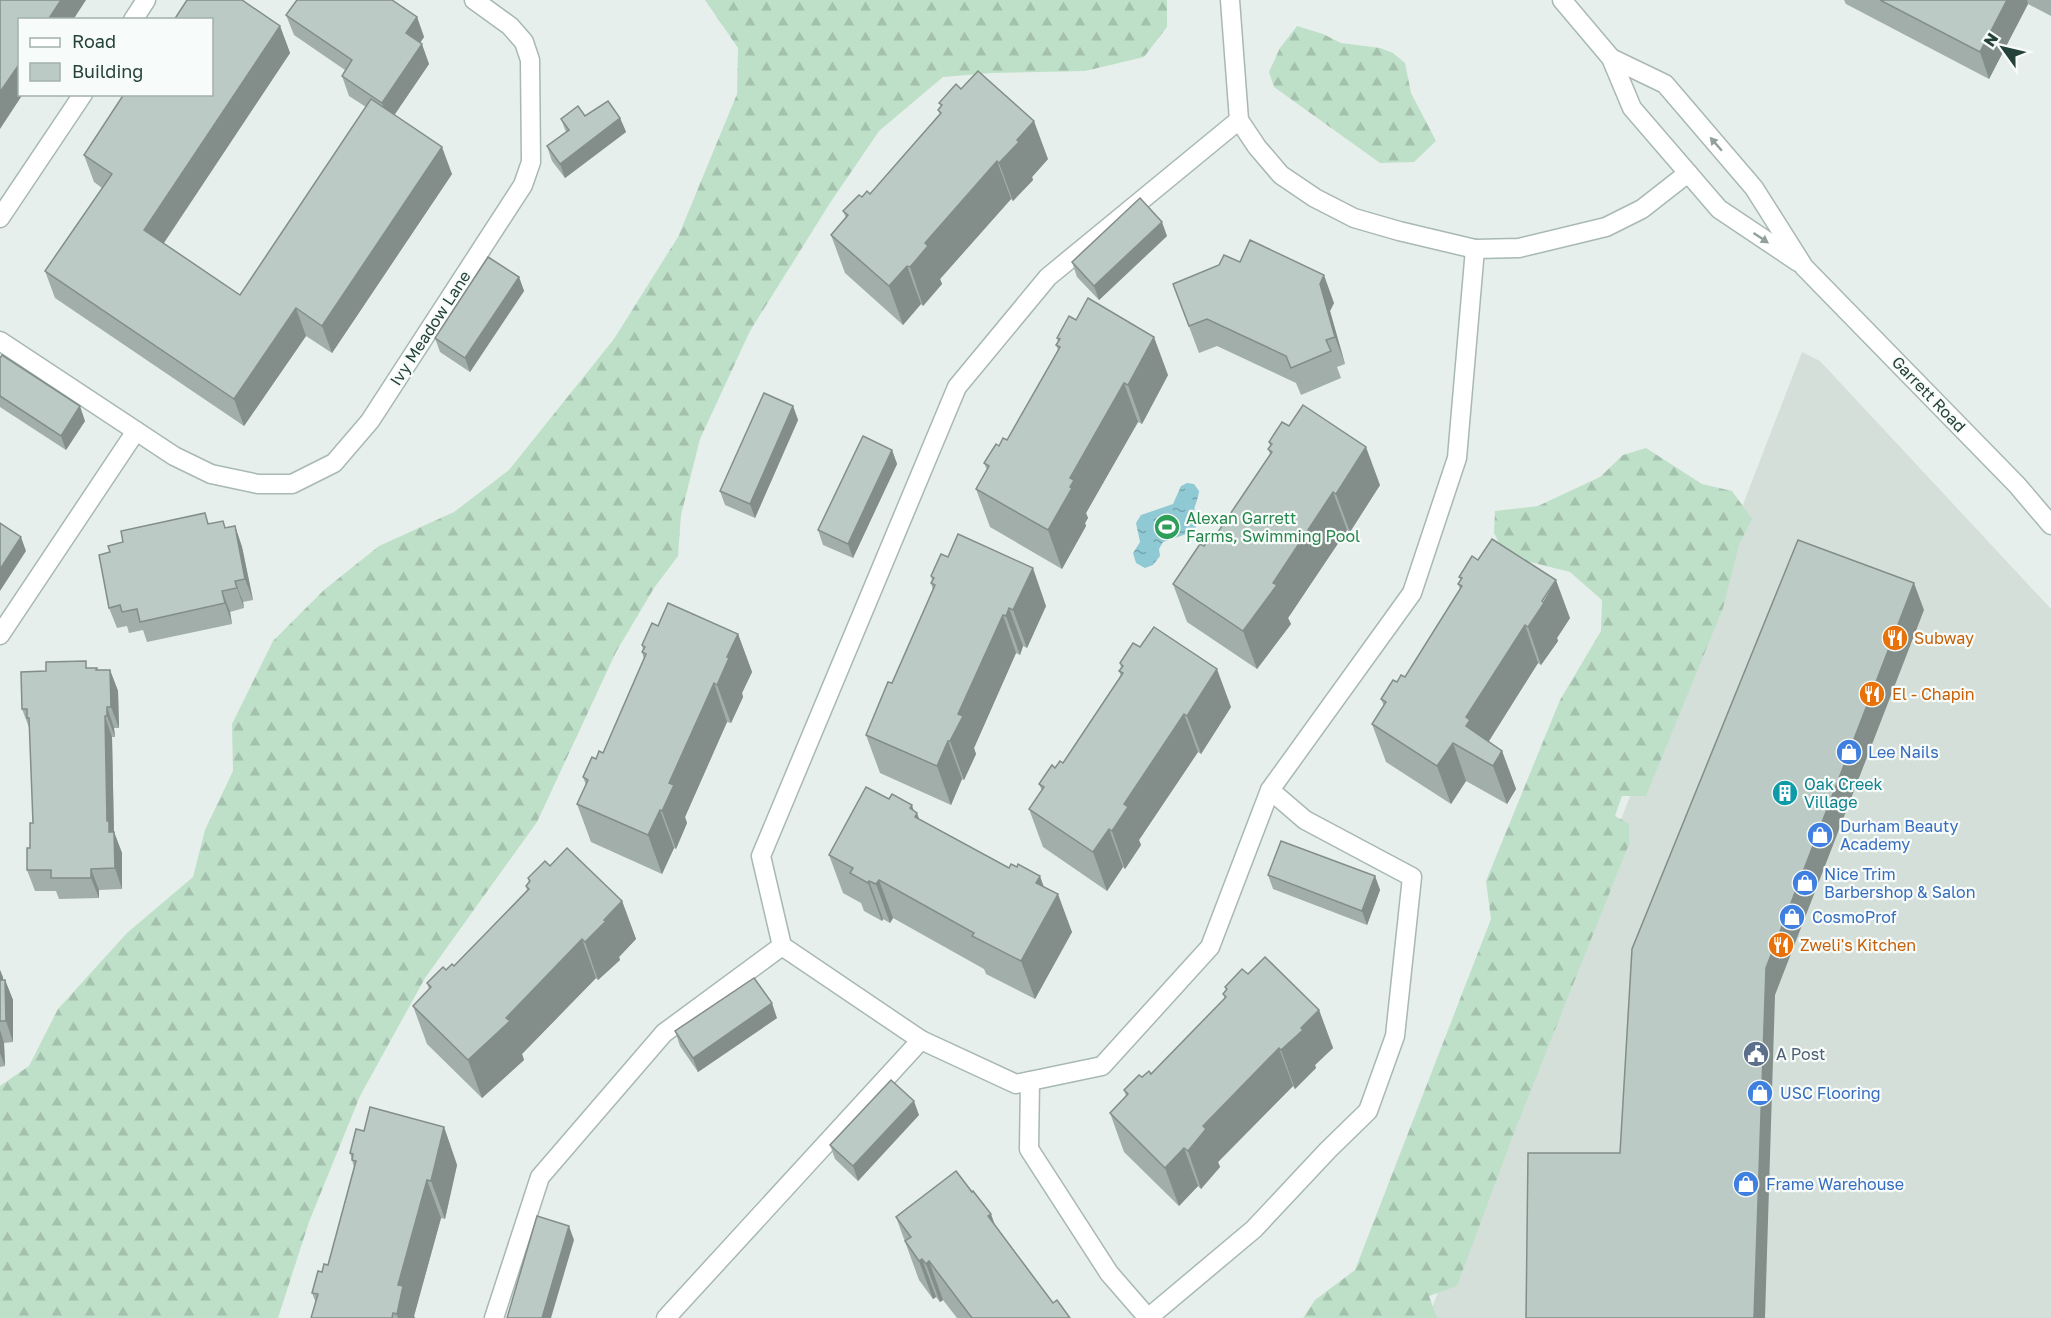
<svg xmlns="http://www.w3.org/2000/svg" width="2051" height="1318" font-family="'Golos Text',sans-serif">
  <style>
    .built { fill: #d4dfda }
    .forest { fill: url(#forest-firs) }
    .water { fill: url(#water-ripples) }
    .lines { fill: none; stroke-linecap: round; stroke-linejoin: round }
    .minor-casing { stroke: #a8b8b2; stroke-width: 21 }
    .tertiary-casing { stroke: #a8b8b2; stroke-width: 21 }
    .minor { stroke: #fff; stroke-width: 18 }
    .tertiary { stroke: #fff; stroke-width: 18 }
    .wall { fill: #a1aea9 }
    .shaded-wall { fill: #838d89 }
    .building { fill: #bbcac4; stroke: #838d89; stroke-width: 1.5 }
    .oneway { fill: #92a09c }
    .labels { text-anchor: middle; stroke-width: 4.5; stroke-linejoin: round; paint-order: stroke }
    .street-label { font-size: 16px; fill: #24423a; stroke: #f7fbf9 }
    .leisure-label { font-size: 16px; fill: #27864d; stroke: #f7fbf9; text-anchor: start }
    .food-label { font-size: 16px; fill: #c56008; stroke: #f7fbf9; text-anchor: start }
    .shop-label { font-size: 16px; fill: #366cbe; stroke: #f7fbf9; text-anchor: start }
    .culture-label { font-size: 16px; fill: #0d838f; stroke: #f7fbf9; text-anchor: start }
    .service-label { font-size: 16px; fill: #4e5e75; stroke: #f7fbf9; text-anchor: start }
  </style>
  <defs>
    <pattern id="forest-firs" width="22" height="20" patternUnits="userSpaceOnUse" patternTransform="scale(1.5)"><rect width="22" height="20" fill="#bfe0c8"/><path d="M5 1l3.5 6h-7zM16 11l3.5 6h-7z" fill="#a4c1ad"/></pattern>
    <pattern id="water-ripples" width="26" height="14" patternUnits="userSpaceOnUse" patternTransform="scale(1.5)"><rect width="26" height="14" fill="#8ec9d4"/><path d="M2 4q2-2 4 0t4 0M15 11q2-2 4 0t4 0" fill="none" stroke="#74a5ad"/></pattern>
  </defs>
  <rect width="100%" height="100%" fill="#e6efeb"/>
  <path class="built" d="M1802,352L1820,361L2051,609V1318H1428Z"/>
  <g class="forest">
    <path d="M705,0H1167V27L1144,57L1085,71L991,73L943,77L879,131L830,203L750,331L700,439L681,515L678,556L654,588L616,652L537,822L425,978L360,1096L309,1222L278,1318H0V1086L29,1066L58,1009L127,933L193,877L205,830L233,771L232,724L273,641L324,590L379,546L454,512L509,470L614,339L678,237L737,94L738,48Z"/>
    <path d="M1297,26L1323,34L1341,43L1380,48L1393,53L1405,63L1411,93L1436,141L1414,162L1380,163L1274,87L1269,72L1280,48Z"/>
    <path d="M1646,448L1702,484L1732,491L1752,519L1739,545L1723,608L1646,796H1622L1615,816L1629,824V844L1517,1125L1457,1286L1429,1296L1437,1318H1303L1315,1300L1355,1270L1491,919L1486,881L1560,700L1601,631L1602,600L1570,572L1506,556L1494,533L1495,511L1538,506L1600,477L1623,455Z"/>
  </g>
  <path class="water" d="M1187,483L1194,484L1199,491C1198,503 1190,510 1197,521L1195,531L1163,542L1159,549L1160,556L1153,565L1145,568L1136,563L1133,553L1140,542L1136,523L1141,515L1173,504L1181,486Z"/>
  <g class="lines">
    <g class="minor-casing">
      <g id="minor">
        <path d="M1230,0L1239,120L1257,147L1281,175L1315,198L1354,218L1399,231L1475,249L1519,248L1606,227L1642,209L1688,173"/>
        <path d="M133,20L146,0"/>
        <path d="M0,218L83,94"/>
        <path d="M0,341L174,456L211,474L258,484H292L334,463L370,421L523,185L531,162L530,60L524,42L510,26L474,0"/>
        <path d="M0,635L136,431"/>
        <path d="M782,946L761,856L957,387L1048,277L1239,120"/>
        <path d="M1030,1081L1029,1149L1109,1273L1148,1318"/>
        <path d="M494,1318L540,1177L664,1033L782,946L921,1040L1016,1084L1102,1066L1210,947L1270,790L1412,593L1457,458L1475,249"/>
        <path d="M666,1318L921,1040"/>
        <path d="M1148,1318L1254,1229L1328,1150L1368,1111L1395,1036L1412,877L1305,820L1270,790"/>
      </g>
    </g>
    <g class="tertiary-casing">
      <g id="tertiary">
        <path d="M1562,0L1611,58L1632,108L1719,209L1798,262"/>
        <path d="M1611,58L1665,84L1754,188L1804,267L2017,485L2051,525"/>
      </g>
    </g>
    <use href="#minor" class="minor"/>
    <use href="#tertiary" class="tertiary"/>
  </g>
  <g class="wall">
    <path d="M1844,0H2051V16L2028,4L1989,79L1846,4Z"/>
    <path d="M286,15L417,17L424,37L420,43L429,64L394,115L452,174L332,353L306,336L244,426L55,298L45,271L102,188L94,182L84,155L280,26L290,53L163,243L240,295L366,107L349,96L342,76L345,70L294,35Z"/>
    <path d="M961,89L1048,159L1032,177L1033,180L1013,201L1011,199L940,279L942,284L923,306L921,304L903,325L845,273L831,235L846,218L843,211L862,197L870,194L940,114L938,110L941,106L939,103Z"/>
    <path d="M585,116L620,118L626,132L565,178L552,161L547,146L566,132L561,119Z"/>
    <path d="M1167,236L1099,300L1077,277L1072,262Z"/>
    <path d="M1240,262L1334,303L1330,311L1345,364L1337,367L1341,378L1301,395L1296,383L1217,346L1199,353L1173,284Z"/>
    <path d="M519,277L524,291L470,372L440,352L435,338Z"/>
    <path d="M1057,338L1168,375L1142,424L1138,422L1086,513L1088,518L1085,523L1086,526L1062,569L990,527L976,489L987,470L984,463L999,446L1007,440L1058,350L1056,345L1058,342Z"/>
    <path d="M0,358L85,421L66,450L0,407Z"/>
    <path d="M793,406L798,420L755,518L725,505L720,491Z"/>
    <path d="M1269,442L1380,485L1350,532L1347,530L1288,618L1291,624L1257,669L1187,622L1173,584L1204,546L1212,541L1247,489L1270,454L1268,449L1270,446Z"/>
    <path d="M892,450L897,464L853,558L823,545L818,530Z"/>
    <path d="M223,521L225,528L235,526L242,547L253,600L243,602L244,608L230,612L232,624L147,642L143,630L129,633L127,626L117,628L109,608L110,552L209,524Z"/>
    <path d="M931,576L1046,606L1027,648L1023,646L1020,655L1016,653L974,748L976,754L964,780L962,779L951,805L880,773L866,735L892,683L933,590L931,583L932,581Z"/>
    <path d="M1459,577L1570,618L1557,638L1558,641L1541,665L1538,663L1489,741L1502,751L1516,789L1507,804L1466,781L1451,804L1386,762L1372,724L1384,706L1381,699L1397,682L1405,677L1460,589L1458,584L1461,580Z"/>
    <path d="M658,626L738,634L752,672L742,693L743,697L731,723L727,722L685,817L687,823L676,849L674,848L662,874L591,842L577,804L586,785L583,777L596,759L603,753L644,659L642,652L643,650L642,645Z"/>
    <path d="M1120,663L1231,707L1201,754L1198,752L1139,840L1141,845L1125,869L1123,867L1107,891L1043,847L1029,809L1042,791L1039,784L1055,768L1063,763L1121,676L1119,671L1121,668Z"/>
    <path d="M97,668L98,670H110L118,691L119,728H114L115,737H112L114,832L122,853V889L99,890V898L59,899L56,891H35L27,870L33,823L30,730L22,709L46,671Z"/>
    <path d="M889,799L914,811L919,819L1043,886L1072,932L1035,999L986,974L984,969L893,918L890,923L883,919L882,921L864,911L861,903L843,893L829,855Z"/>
    <path d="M550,866L622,901L636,939L619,957L620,960L598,980L596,978L522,1054L524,1060L482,1098L427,1044L413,1006L429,989L427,983L446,970L454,966L527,890L526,886L529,882L528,878Z"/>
    <path d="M1268,875L1375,876L1380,890L1367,925L1273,889Z"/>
    <path d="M0,970L3,980H5L13,1000V1042L4,1043L5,1066L0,1067Z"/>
    <path d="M1248,974L1319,1010L1333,1048L1315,1065L1316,1068L1295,1089L1293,1086L1218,1162L1220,1167L1201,1189L1198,1186L1179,1206L1124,1152L1110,1113L1126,1096L1124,1090L1151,1074L1225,999L1223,994L1226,990L1225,987Z"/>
    <path d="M777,1018L698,1072L680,1046L675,1031Z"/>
    <path d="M919,1115L858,1181L835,1159L830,1145Z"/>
    <path d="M444,1127L457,1165L445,1219L441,1218L414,1316L415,1318H311L316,1303L312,1293L322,1272L328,1265L354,1167L350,1153L364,1131Z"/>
    <path d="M896,1217L995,1225L1053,1303L1070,1318H957L943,1300L940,1302L936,1297L933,1299L919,1280Z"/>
  </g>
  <g class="shaded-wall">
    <path d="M61,0H86L73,20H48Z"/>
    <path d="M2007,0H2027L2028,4L1989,79L1980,52Z"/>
    <path d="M417,17L424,37L413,53L406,33Z"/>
    <path d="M280,26L290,53L154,258L144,230Z"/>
    <path d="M422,44L429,64L389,123L382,103Z"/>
    <path d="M20,63V94H23L0,129V92Z"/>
    <path d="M620,118L626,132L565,178L560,164Z"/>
    <path d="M1034,121L1048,159L1032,177L1033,180L1013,201L999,163L1017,140Z"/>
    <path d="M442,147L452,174L332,353L322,326Z"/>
    <path d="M997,161L1011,199L940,279L942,284L923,306L910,267L925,243Z"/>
    <path d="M1162,222L1167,236L1099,300L1094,286Z"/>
    <path d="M907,266L921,304L903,325L889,286Z"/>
    <path d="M1324,275L1334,303L1330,311L1345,364L1335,337L1320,284Z"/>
    <path d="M519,277L524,291L470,372L465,358Z"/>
    <path d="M296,308L306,336L244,426L234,399Z"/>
    <path d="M1154,337L1168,375L1142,424L1128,385Z"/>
    <path d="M1124,383L1138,422L1086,513L1088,518L1085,523L1086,526L1062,569L1048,530L1070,487V478Z"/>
    <path d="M80,406L85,421L66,450L61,436Z"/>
    <path d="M793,406L798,420L755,518L750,504Z"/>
    <path d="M1366,447L1380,485L1350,532L1336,494Z"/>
    <path d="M892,450L897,464L853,558L848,544Z"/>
    <path d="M1333,492L1347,530L1288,618L1291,624L1257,669L1243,631L1273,583Z"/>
    <path d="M235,526L242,547L253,600L245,579Z"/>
    <path d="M21,537L26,551L0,591V569Z"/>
    <path d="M1033,568L1046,606L1027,648L1013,610Z"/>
    <path d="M1556,580L1570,618L1557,638L1558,641L1541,665L1528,627Z"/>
    <path d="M235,581L243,602L244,608L237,588Z"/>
    <path d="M1914,583L1924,610L1775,995L1765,1318H1754L1766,968Z"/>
    <path d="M222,591L230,612L232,624L225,603Z"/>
    <path d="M1009,608L1023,646L1020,655L1006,616Z"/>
    <path d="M1003,615L1016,653L974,748L976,754L964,780L950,741L958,714Z"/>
    <path d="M1525,625L1538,663L1482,752L1466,726V717Z"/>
    <path d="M738,634L752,672L742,693L743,697L731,723L717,685L727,657Z"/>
    <path d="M1217,669L1231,707L1201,754L1187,716Z"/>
    <path d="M110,670L118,691L119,728L111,707Z"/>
    <path d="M714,683L727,722L685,817L687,823L676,849L662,811L669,783Z"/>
    <path d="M107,707L114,728L115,737L107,716Z"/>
    <path d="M1184,714L1198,752L1139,840L1141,845L1125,869L1112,831L1124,804Z"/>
    <path d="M105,716L112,737L114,836V832L122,853V889L115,868L107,821Z"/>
    <path d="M948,741L962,779L951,805L937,766Z"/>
    <path d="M1453,743L1466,781L1451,804L1437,766Z"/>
    <path d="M1502,751L1516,789L1507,804L1493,766Z"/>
    <path d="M912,805L915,815L917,813L931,851L910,808Z"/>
    <path d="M660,810L674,848L662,874L648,835Z"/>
    <path d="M1109,829L1123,867L1107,891L1093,852Z"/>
    <path d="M91,869L99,890V898L91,878Z"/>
    <path d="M1040,876L1051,907L1058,894L1072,932L1035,999L1021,961L1036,883Z"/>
    <path d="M1375,876L1380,890L1367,925L1362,911Z"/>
    <path d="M879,880L893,918L890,923L876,884Z"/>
    <path d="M869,881L883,919L882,921L868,883Z"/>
    <path d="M622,901L636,939L619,957L620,960L598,980L585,942L604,920Z"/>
    <path d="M582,939L596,978L522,1054L524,1060L482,1098L468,1060L506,1018Z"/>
    <path d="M0,970L3,977L4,1001L0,991Z"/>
    <path d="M5,980L13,1000V1042L6,1021Z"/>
    <path d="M772,1003L777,1018L698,1072L693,1058Z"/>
    <path d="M1319,1010L1333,1048L1315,1065L1316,1068L1295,1089L1281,1050L1301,1028Z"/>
    <path d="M0,1030L4,1043L5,1066L0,1053Z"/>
    <path d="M1279,1048L1293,1086L1218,1162L1220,1167L1201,1189L1188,1151L1203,1126Z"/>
    <path d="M914,1101L919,1115L858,1181L853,1166Z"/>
    <path d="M444,1127L457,1165L445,1219L431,1181Z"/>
    <path d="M1184,1148L1198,1186L1179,1206L1165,1168Z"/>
    <path d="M427,1180L441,1218L414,1316L415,1318H398L397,1314L398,1285Z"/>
    <path d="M991,1214L1005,1253L988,1216Z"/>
    <path d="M569,1226L574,1240L551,1318H542Z"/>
    <path d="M922,1259L936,1297L933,1299L919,1261Z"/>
    <path d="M929,1261L943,1300L940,1302L926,1264Z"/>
  </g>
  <g class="building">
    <path d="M0,0H61L48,20H20V63L0,92Z"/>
    <path d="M187,0H242L280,26L144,230L240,295L371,99L442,147L322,326L296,308L234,399L45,271L112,174L84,155L124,94H212V20H174Z"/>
    <path d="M297,0H392L417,17L406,33L422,44L382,103L342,76L352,60L286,15Z"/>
    <path d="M1880,0H2007L1980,52Z"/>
    <path d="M978,71L1034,121L1017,140L1019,142L999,163L997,161L925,243L928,246L910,267L907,266L889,286L831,235L848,215L843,211L859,195L862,197L867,191L870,194L941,113L938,110L942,105L939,103L956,84L961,89Z"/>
    <path d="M608,101L620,118L560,164L547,146L569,130L561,119L578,106L585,116Z"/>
    <path d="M1140,198L1162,222L1094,286L1072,262Z"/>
    <path d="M1250,240L1324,275L1320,284L1335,337L1326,340L1331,351L1291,368L1286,356L1207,319L1189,326L1173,284L1219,265L1224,255L1240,262Z"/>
    <path d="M488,257L519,277L465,358L435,338Z"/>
    <path d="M1088,298L1154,337L1128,385L1124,383L1070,478L1074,480L1070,487L1072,488L1048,530L976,489L989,466L984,463L996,444L999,446L1003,438L1007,440L1060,347L1056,345L1060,339L1057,338L1069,316L1076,320Z"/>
    <path d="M2,355L80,406L61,436L0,396V358Z"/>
    <path d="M764,393L793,406L750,504L720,491Z"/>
    <path d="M1303,405L1366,447L1336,494L1333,492L1273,583L1277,585L1243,631L1173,584L1200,544L1204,546L1209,539L1212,541L1247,489L1272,452L1268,449L1272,444L1269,442L1282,422L1289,426Z"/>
    <path d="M863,436L892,450L848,544L818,530Z"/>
    <path d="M205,513L208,524L223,521L225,528L235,526L245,579L235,581L237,588L222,591L225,603L140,622L137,609L122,612L120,605L109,608L99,555L110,552L108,546L123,542L121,531Z"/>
    <path d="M0,523L21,537L0,569Z"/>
    <path d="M958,534L1033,568L1013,610L1009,608L1006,616L1003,615L958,714L963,716L950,741H948L937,766L866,735L888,682L892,683L935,585L931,583L934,578L931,576L941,554L948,557Z"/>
    <path d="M1492,539L1556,580L1542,601L1544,603L1528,627L1525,625L1466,717L1470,720L1466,726L1502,751L1493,766L1453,743L1437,766L1372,724L1386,702L1381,699L1393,680L1397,682L1401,675L1405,677L1462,586L1458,584L1462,578L1459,577L1472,556L1478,560Z"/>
    <path d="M1798,540L1914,583L1766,968L1754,1318H1526L1528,1153H1620L1632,949Z"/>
    <path d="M668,603L738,634L727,657L729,658L717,685L714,683L669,783L674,785L662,811L660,810L648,835L577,804L588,780L583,777L592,757L596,759L599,751L603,753L646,654L642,652L645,647L642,645L652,623L658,626Z"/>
    <path d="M1154,627L1217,669L1187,716L1184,714L1124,804L1128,807L1112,831L1109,829L1093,852L1029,809L1044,787L1039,784L1052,765L1055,768L1060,761L1063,763L1123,673L1119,671L1123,666L1120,663L1133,643L1140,647Z"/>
    <path d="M86,661V668H97L96,670H110L111,707H107V716H105L107,821H109V832H114L115,868L91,869V878H51V870H27V848H30V823H33L29,718H27V709H22L21,672L46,671V662Z"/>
    <path d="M866,787L889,799L892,794L912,805L910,808L917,813L915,817L1009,868L1011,864L1017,867L1018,864L1040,876L1036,883L1058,894L1021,961L972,936L974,933L879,880L876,884L869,881L868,883L850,873L853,868L829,855Z"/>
    <path d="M1281,841L1375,876L1362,911L1268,875Z"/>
    <path d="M567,848L622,901L604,920L606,921L585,942L582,939L506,1018L510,1021L468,1060L413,1006L431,987L427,983L443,967L446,970L452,964L454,966L529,889L526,886L530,881L528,878L545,861L550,866Z"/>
    <path d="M1265,957L1319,1010L1301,1028L1303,1030L1281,1050L1279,1048L1203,1126L1206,1129L1188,1151L1184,1148L1165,1168L1110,1113L1128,1094L1124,1090L1139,1075L1142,1077L1149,1071L1151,1074L1226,997L1223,994L1227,989L1225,987L1242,969L1248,974Z"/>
    <path d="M754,978L772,1003L693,1058L675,1031Z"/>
    <path d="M0,980H5L6,1021H0Z"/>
    <path d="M891,1080L914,1101L853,1166L830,1145Z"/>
    <path d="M370,1107L444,1127L431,1181L427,1180L398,1285L403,1286L397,1314L393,1313L392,1318H311L318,1294L312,1293L318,1271L322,1272L324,1264L328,1265L356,1161L352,1160L353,1154L350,1153L356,1129L364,1131Z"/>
    <path d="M956,1171L972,1192L973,1191L991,1214L988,1216L1053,1303L1057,1300L1070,1318H972L929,1261L926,1264L922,1259L919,1261L905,1241L911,1237L896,1217Z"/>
    <path d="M537,1216L569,1226L542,1318H507Z"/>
  </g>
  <defs><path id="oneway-solid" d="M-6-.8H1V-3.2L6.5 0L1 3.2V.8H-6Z" transform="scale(1.5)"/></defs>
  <g class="oneway">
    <use href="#oneway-solid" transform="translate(1716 144) rotate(-131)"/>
    <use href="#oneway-solid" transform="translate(1761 238) rotate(34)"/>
  </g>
  <defs>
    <g id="stadium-disc" transform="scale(1.35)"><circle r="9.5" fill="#2e9e5b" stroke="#f7fbf9"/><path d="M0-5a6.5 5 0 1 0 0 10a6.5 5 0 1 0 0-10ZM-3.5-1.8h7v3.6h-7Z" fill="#fff"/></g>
    <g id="restaurant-disc" transform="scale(1.35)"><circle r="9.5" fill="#e8710a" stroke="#f7fbf9"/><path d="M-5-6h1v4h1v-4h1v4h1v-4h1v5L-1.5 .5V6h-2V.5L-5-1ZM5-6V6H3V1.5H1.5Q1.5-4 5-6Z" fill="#fff"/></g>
    <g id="shop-disc" transform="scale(1.35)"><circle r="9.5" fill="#3f7fe0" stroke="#f7fbf9"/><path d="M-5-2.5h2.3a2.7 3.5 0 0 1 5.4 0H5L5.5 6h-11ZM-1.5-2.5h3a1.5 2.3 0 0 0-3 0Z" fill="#fff"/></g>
    <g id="building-disc" transform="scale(1.35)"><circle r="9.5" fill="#0f9aa8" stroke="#f7fbf9"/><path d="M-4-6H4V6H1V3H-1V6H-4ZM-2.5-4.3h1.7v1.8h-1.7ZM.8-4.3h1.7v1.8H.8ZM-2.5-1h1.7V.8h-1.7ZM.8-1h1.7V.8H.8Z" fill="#fff"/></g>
    <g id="civic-disc" transform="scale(1.35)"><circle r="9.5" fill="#5c6f8a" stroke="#f7fbf9"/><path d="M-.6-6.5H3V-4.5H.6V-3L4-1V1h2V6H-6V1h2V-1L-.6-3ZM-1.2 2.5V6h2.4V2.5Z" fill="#fff"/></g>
  </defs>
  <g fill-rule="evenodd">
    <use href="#stadium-disc" x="1167" y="527"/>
    <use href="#restaurant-disc" x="1895" y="638"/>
    <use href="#restaurant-disc" x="1872" y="694"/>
    <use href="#shop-disc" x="1849" y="752"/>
    <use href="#building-disc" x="1785" y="793"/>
    <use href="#shop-disc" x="1820" y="835"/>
    <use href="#shop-disc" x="1805" y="883"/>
    <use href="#shop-disc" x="1792" y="917"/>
    <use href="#restaurant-disc" x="1781" y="945"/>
    <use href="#civic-disc" x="1756" y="1054"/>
    <use href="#shop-disc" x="1760" y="1093"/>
    <use href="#shop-disc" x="1746" y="1184"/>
  </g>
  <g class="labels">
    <g class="street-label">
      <text transform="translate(430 328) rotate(-57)" y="6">Ivy Meadow Lane</text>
      <text transform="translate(1929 394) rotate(46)" y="6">Garrett Road</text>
    </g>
    <g class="leisure-label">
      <text x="1186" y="524">Alexan Garrett<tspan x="1186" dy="18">Farms, Swimming Pool</tspan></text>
    </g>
    <g class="food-label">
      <text x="1914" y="644">Subway</text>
      <text x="1892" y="700">El - Chapin</text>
      <text x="1800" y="951">Zweli's Kitchen</text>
    </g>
    <g class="shop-label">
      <text x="1868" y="758">Lee Nails</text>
      <text x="1840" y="832">Durham Beauty<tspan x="1840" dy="18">Academy</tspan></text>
      <text x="1824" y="880">Nice Trim<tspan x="1824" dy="18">Barbershop &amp; Salon</tspan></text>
      <text x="1812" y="923">CosmoProf</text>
      <text x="1780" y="1099">USC Flooring</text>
      <text x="1766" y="1190">Frame Warehouse</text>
    </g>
    <g class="culture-label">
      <text x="1804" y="790">Oak Creek<tspan x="1804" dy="18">Village</tspan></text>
    </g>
    <g class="service-label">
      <text x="1776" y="1060">A Post</text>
    </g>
  </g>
  <rect x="18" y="18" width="195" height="78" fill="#f7fbf9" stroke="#a3b1ad" stroke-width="1.5"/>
  <rect x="30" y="38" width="30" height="9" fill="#ffffff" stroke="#a3b1ad" stroke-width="1.5"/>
  <text x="72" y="48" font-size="18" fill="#24423a">Road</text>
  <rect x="30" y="63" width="30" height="18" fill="#bbcac4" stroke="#a3b1ad" stroke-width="1.5"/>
  <text x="72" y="78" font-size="18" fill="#24423a">Building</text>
  <g transform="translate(2003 48) rotate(304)" stroke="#f7fbf9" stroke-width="4.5" paint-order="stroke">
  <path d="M0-4.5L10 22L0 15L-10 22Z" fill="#24423a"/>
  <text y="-9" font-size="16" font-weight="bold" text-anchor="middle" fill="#24423a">N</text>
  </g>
</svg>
